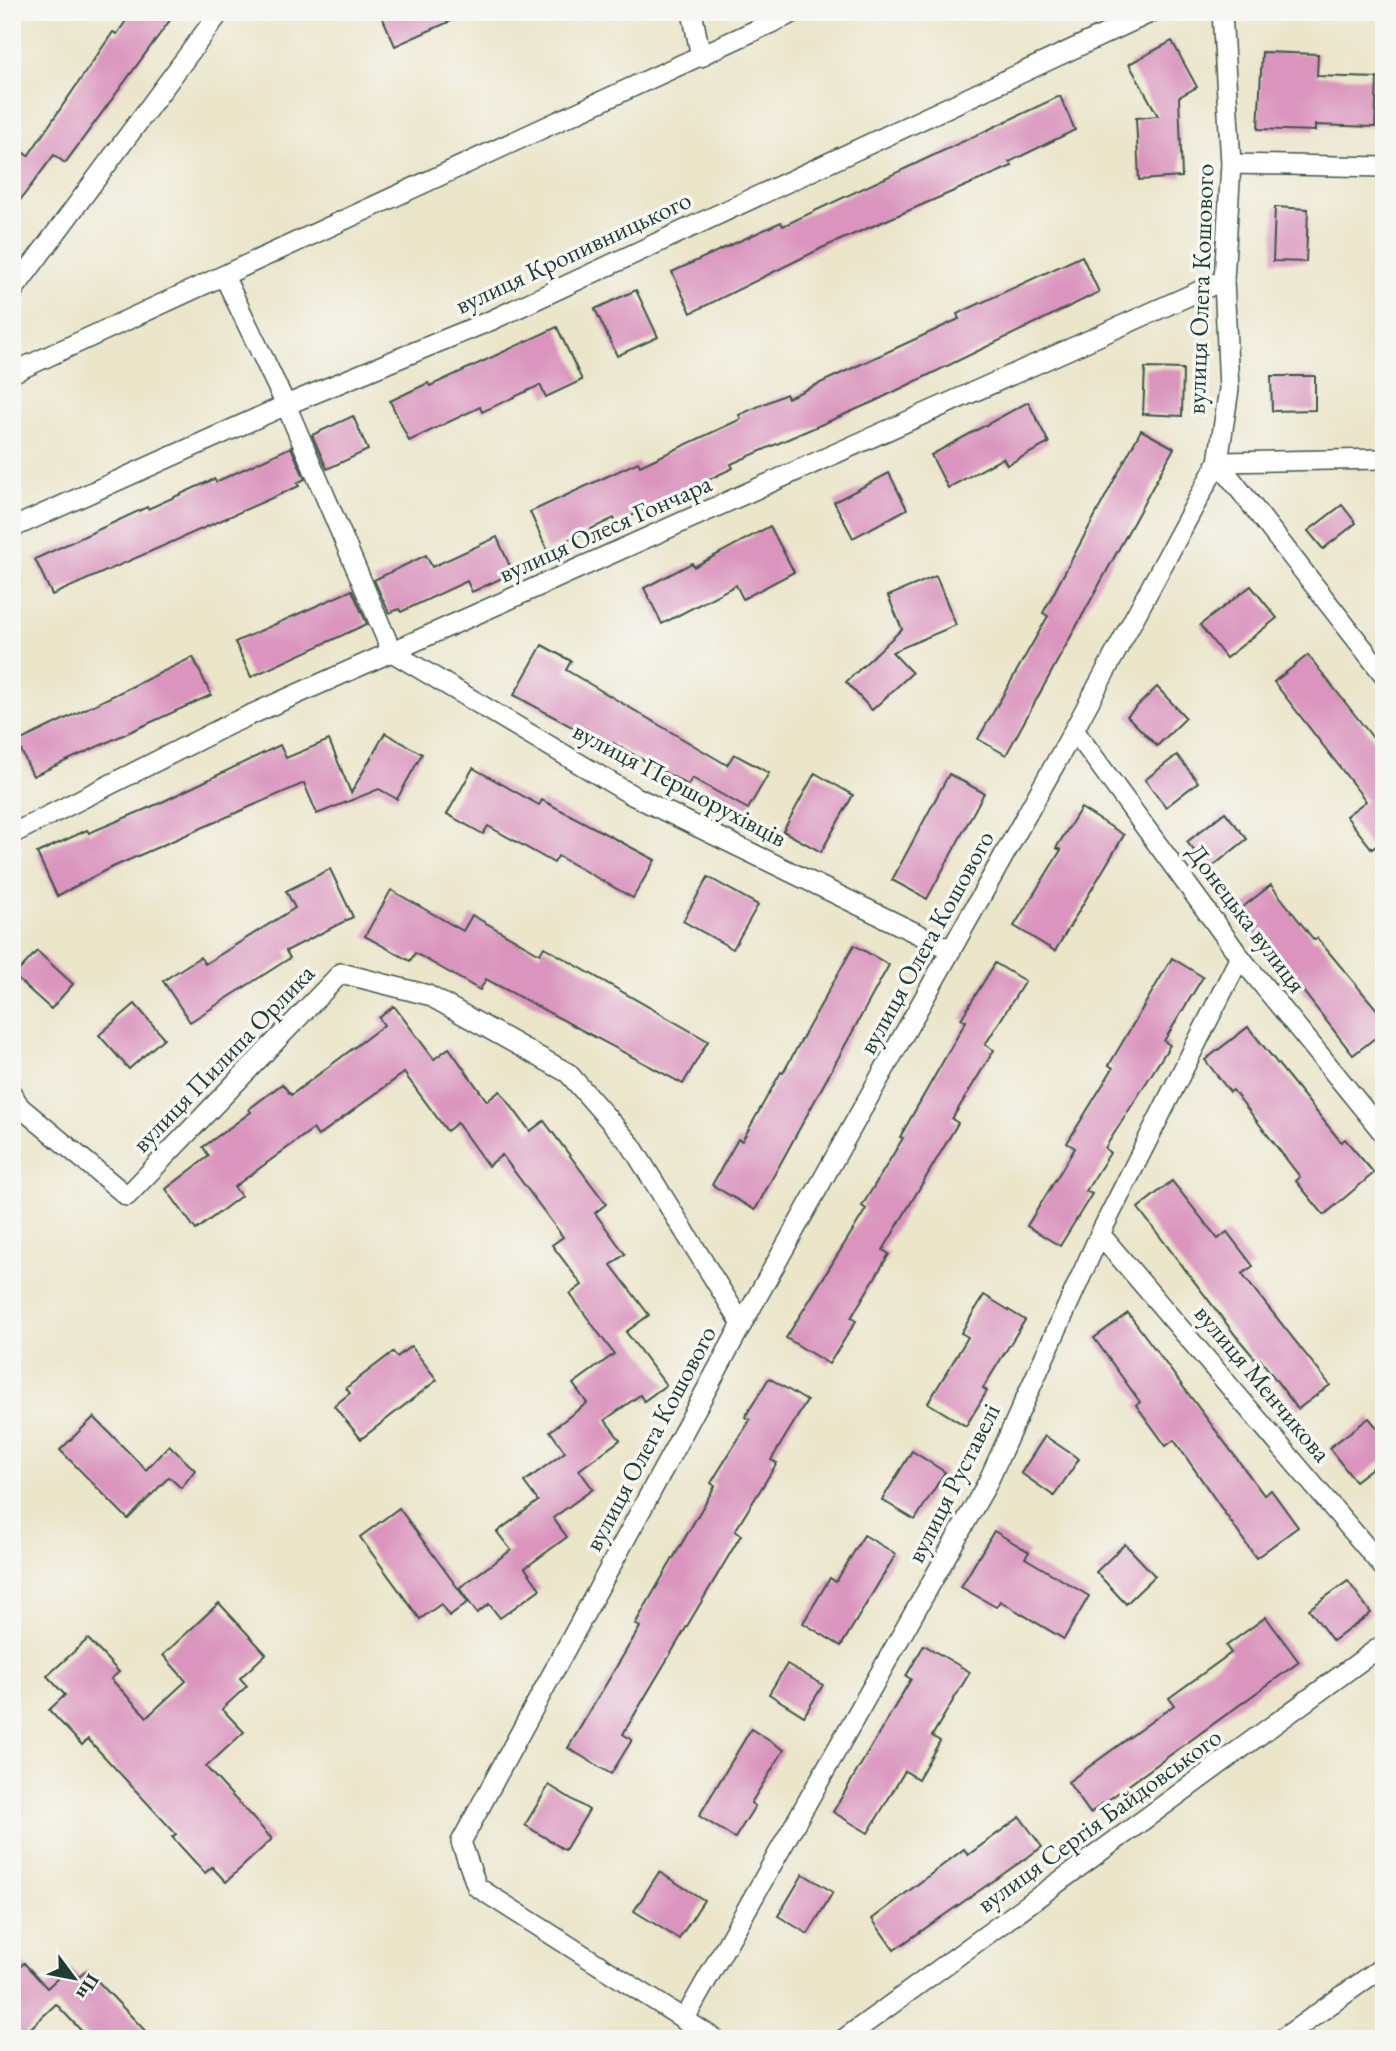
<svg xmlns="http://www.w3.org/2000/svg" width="1396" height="2051" font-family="'EB Garamond',serif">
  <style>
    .building { fill: #da94bd }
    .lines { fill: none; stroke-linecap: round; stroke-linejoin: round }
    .street-casing { stroke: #3e564a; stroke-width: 22 }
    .street { stroke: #fff; stroke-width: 19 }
    .labels { text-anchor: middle; stroke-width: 7; stroke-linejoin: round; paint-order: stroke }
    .street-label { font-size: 26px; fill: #1f3d34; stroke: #f6f6f2 }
  </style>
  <rect width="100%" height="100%" fill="#f6f6f2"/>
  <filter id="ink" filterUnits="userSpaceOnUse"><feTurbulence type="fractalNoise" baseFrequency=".0143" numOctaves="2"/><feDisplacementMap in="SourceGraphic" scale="14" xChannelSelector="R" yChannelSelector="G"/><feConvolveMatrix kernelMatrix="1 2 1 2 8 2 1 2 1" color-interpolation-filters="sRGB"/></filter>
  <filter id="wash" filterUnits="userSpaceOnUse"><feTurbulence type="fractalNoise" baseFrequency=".00686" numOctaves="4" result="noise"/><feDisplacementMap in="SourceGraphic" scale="28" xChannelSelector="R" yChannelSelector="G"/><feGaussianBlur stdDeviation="1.57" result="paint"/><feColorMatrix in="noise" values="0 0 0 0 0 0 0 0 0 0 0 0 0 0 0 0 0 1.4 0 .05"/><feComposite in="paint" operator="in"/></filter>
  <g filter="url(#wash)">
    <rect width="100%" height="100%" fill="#ebe5ca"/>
    <g id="blocks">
      <g class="building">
        <path d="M132,12H176L65,163L54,155L12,211V144L28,156L113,32L117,34Z"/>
        <path d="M380,12H471L395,46Z"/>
        <path d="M1172,41L1197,87L1179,97L1182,177L1139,180L1136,118L1158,116L1129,64Z"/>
        <path d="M1262,52L1318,54L1317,76L1377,78L1375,127L1315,125V131L1258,129Z"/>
        <path d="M1060,96L1075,130L1009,162L1012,166L824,247L691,313L672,272L781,222L783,226Z"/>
        <path d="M1275,207L1308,209L1306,262L1273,261Z"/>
        <path d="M1082,256L1099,292L873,402L731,464L733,468L657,504L616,523L614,518L547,550L530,512L638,462L640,466L741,419L739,415L786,394L788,398L857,366L959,319L957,314Z"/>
        <path d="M636,290L658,337L617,356L595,309Z"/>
        <path d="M557,327L582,380L546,397L540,385L482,412L480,407L409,441L390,401L428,383L430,386Z"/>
        <path d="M1145,368L1183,369L1182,416L1143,414Z"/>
        <path d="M1271,376H1315V410L1272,411Z"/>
        <path d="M1028,402L1049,443L1007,465L1003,458L948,488L931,455Z"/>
        <path d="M353,416L368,450L327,469L312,435Z"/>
        <path d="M1141,430L1174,448L1006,755L978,739L1048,616L1043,613Z"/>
        <path d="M291,447L305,479L297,483L299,486L52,595L35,559L147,507L148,509L214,479L216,482Z"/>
        <path d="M889,473L907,509L853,538L834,502Z"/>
        <path d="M1342,505L1356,523L1323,549L1308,531Z"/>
        <path d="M770,526L794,572L743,599L736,585L662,624L644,588L692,563L694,567Z"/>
        <path d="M497,537L513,573L472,592L467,581L401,612L399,609L389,613L374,580L426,555L432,567Z"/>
        <path d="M936,576L956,625L892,652L912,673L872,710L846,682L902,629L888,596Z"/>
        <path d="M1251,586L1277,618L1226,658L1200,625Z"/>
        <path d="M352,590L367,624L251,677L235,642Z"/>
        <path d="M542,645L571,661L566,670L727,765L734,754L769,773L748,809L692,778L688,785L613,743L610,748L514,695Z"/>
        <path d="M1308,655L1384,752V840L1372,849L1346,816L1366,801L1274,682Z"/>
        <path d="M193,657L211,695L33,776L17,742Z"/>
        <path d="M1157,687L1186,718L1157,746L1127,716Z"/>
        <path d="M385,733L422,754L397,799L379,789L317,814L304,783L106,870L57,896L37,853L87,830L89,833L160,803L280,745L286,758L329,740L351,793Z"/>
        <path d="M1177,755L1198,782L1166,807L1145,780Z"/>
        <path d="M473,768L539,805L542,800L655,860L633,898L558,856L554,863L488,826L483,834L447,814Z"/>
        <path d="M815,773L853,795L821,852L783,831Z"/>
        <path d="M949,774L984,793L927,899L892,880Z"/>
        <path d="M1081,808L1124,835L1055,951L1014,926L1061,850L1056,848Z"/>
        <path d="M1225,812L1247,839L1209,869L1187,842Z"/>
        <path d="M330,869L353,917L286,951L290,958L190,1022L163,981L200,957L205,964L295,908L286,891Z"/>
        <path d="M708,877L758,905L733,949L683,921Z"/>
        <path d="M1271,885L1314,940L1317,938L1384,1018V1031L1353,1055L1260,936L1255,940L1234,914Z"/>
        <path d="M391,890L463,931L472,915L540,954L544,947L708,1041L683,1084L486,979L480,990L415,953L410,961L365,936Z"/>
        <path d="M854,945L889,965L755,1210L712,1185L738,1139L742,1141L781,1072L783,1073Z"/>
        <path d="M37,951L73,984L51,1009L14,976Z"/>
        <path d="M1172,958L1203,977L1164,1041L1170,1045L1105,1148L1110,1153L1086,1191L1092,1194L1060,1246L1027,1226L1075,1148L1067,1143L1113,1068L1109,1065Z"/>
        <path d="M995,963L1025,981L985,1045L994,1050L952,1119L958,1123L883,1250L889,1254L851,1318L856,1321L829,1364L786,1338L866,1209L862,1206L903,1138L900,1137L966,1021L961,1019Z"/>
        <path d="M135,1004L164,1038L129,1069L99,1035Z"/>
        <path d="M394,1006L434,1059L449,1048L487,1101L500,1091L530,1131L544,1121L606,1204L595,1213L625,1254L611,1265L649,1315L626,1332L666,1385L644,1401L640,1395L605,1420L620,1440L579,1470L593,1489L553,1518L567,1537L525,1568L540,1589L500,1618L489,1604L477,1613L459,1588L511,1550L497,1532L538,1501L524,1482L565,1452L550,1431L587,1403L573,1384L614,1354L570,1294L582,1285L552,1245L563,1237L502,1155L488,1166L457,1123L447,1131L404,1073L318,1136L313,1129L234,1187L241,1196L196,1230L166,1189L209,1156L203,1147L251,1112L249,1109L282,1084L291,1095L384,1025L379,1018Z"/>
        <path d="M1248,1027L1341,1142L1345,1139L1374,1173L1324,1215L1296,1181L1300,1177L1233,1090L1230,1092L1205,1060Z"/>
        <path d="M1172,1181L1218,1239L1227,1232L1253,1266L1242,1274L1330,1385L1298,1409L1260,1359L1257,1361L1236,1336L1138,1208Z"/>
        <path d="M984,1295L1025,1320L983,1388L987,1391L966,1426L928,1403L968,1337L961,1333Z"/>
        <path d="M1128,1313L1264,1495L1271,1490L1298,1527L1256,1558L1174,1440L1166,1446L1136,1405L1140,1402L1094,1338Z"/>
        <path d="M411,1346L437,1380L361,1439L334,1406L350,1393L346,1388L393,1352L397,1357Z"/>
        <path d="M769,1378L807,1401L771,1460L777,1463L735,1531L741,1535L623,1734L632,1740L611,1774L568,1748L640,1627L635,1624L715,1486L711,1483L750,1420L745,1417Z"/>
        <path d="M94,1417L146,1470L169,1445L195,1470L181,1488L169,1477L128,1519L60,1450Z"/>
        <path d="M1369,1418L1384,1436V1459L1355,1481L1329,1448Z"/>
        <path d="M1045,1436L1079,1459L1054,1496L1021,1473Z"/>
        <path d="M912,1451L945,1472L915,1520L882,1500Z"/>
        <path d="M399,1508L468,1602L449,1616L441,1604L420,1619L360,1537Z"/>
        <path d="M994,1531L1029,1552L1025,1558L1089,1596L1064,1639L1000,1601L996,1607L961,1587Z"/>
        <path d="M864,1535L896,1554L841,1646L803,1623L830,1578L836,1582Z"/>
        <path d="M1125,1544L1155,1576L1126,1604L1096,1572Z"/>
        <path d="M1348,1581L1371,1613L1333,1641L1309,1609Z"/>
        <path d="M219,1603L266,1654L240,1678L247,1686L222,1709L244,1732L206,1767L272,1839L226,1882L212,1867L205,1873L172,1837L176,1834L88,1739L82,1745L49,1710L65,1695L47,1676L88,1639L119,1672L111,1679L147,1717L186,1681L163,1655Z"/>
        <path d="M1266,1617L1299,1662L1090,1813L1068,1782L1174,1705L1169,1698L1231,1653L1226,1646Z"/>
        <path d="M924,1645L970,1672L932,1736L940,1741L918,1779L905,1771L868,1833L833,1812L911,1679L906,1676Z"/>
        <path d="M787,1664L823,1685L804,1716L769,1694Z"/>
        <path d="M751,1729L784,1750L751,1803L755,1806L735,1838L699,1816Z"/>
        <path d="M549,1785L589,1810L565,1850L525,1825Z"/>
        <path d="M1020,1817L1042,1847L894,1950L872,1919L964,1849L968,1855Z"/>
        <path d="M659,1872L704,1900L679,1939L634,1911Z"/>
        <path d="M803,1874L833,1892L808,1934L778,1916Z"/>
        <path d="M24,1963L47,1988L70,1967L79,1977L87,1970L153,2039H89L56,2004L19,2039H12V1974Z"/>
      </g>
    </g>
  </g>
  <g filter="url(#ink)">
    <use href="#blocks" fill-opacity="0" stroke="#3e564a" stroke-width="2"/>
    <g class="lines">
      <g class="street-casing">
        <g id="street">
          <path d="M692,12L701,57"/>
          <path d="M1231,164L1384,167"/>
          <path d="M224,276L286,405L392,652L632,795L951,950"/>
          <path d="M12,292L220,12"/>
          <path d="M12,373L795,12"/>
          <path d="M1218,462L1384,675"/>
          <path d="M1218,462L1384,459"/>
          <path d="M12,528L286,405L492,320L1152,12"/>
          <path d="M1074,730L1240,957L1384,1134"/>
          <path d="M12,834L230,724L1224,280"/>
          <path d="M12,1094L20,1107L127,1196L341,973L428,995L568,1073L631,1145L742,1324"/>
          <path d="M1100,1234L1384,1568"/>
          <path d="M684,2020L987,1484L1100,1234L1240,957"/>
          <path d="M715,2039L477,1887L461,1842L742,1324L1074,730L1218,462L1229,389L1224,280L1231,164L1222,12"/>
          <path d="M844,2039L1384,1644"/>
          <path d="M1282,2039L1384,1966"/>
        </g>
      </g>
      <use href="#street" class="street"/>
    </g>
  </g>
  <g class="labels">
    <g class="street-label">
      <text transform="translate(573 252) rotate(-25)" y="9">вулиця Кропивницького</text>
      <text transform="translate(1200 289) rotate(-88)" y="9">вулиця Олега Кошового</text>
      <text transform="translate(605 528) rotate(-24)" y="9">вулиця Олеся Гончара</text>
      <text transform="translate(680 784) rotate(28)" y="9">вулиця Першорухівців</text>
      <text transform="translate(1247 918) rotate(53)" y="9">Донецька вулиця</text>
      <text transform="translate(926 942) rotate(-61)" y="9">вулиця Олега Кошового</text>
      <text transform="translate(223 1058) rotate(-46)" y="9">вулиця Пилипа Орлика</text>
      <text transform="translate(1263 1383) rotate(50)" y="9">вулиця Менчикова</text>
      <text transform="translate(650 1438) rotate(-62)" y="9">вулиця Олега Кошового</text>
      <text transform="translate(953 1483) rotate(-63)" y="9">вулиця Руставелі</text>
      <text transform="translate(1099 1820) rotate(-36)" y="9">вулиця Сергія Байдовського</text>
    </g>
  </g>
  <rect width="1396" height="2051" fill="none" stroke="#f6f6f2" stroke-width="42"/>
  <g transform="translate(74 1978) rotate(122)" stroke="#f6f6f2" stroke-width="5" paint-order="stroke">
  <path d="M0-5L12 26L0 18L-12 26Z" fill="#1f3d34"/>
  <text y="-10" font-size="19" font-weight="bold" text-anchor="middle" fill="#1f3d34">Пн</text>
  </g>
</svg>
